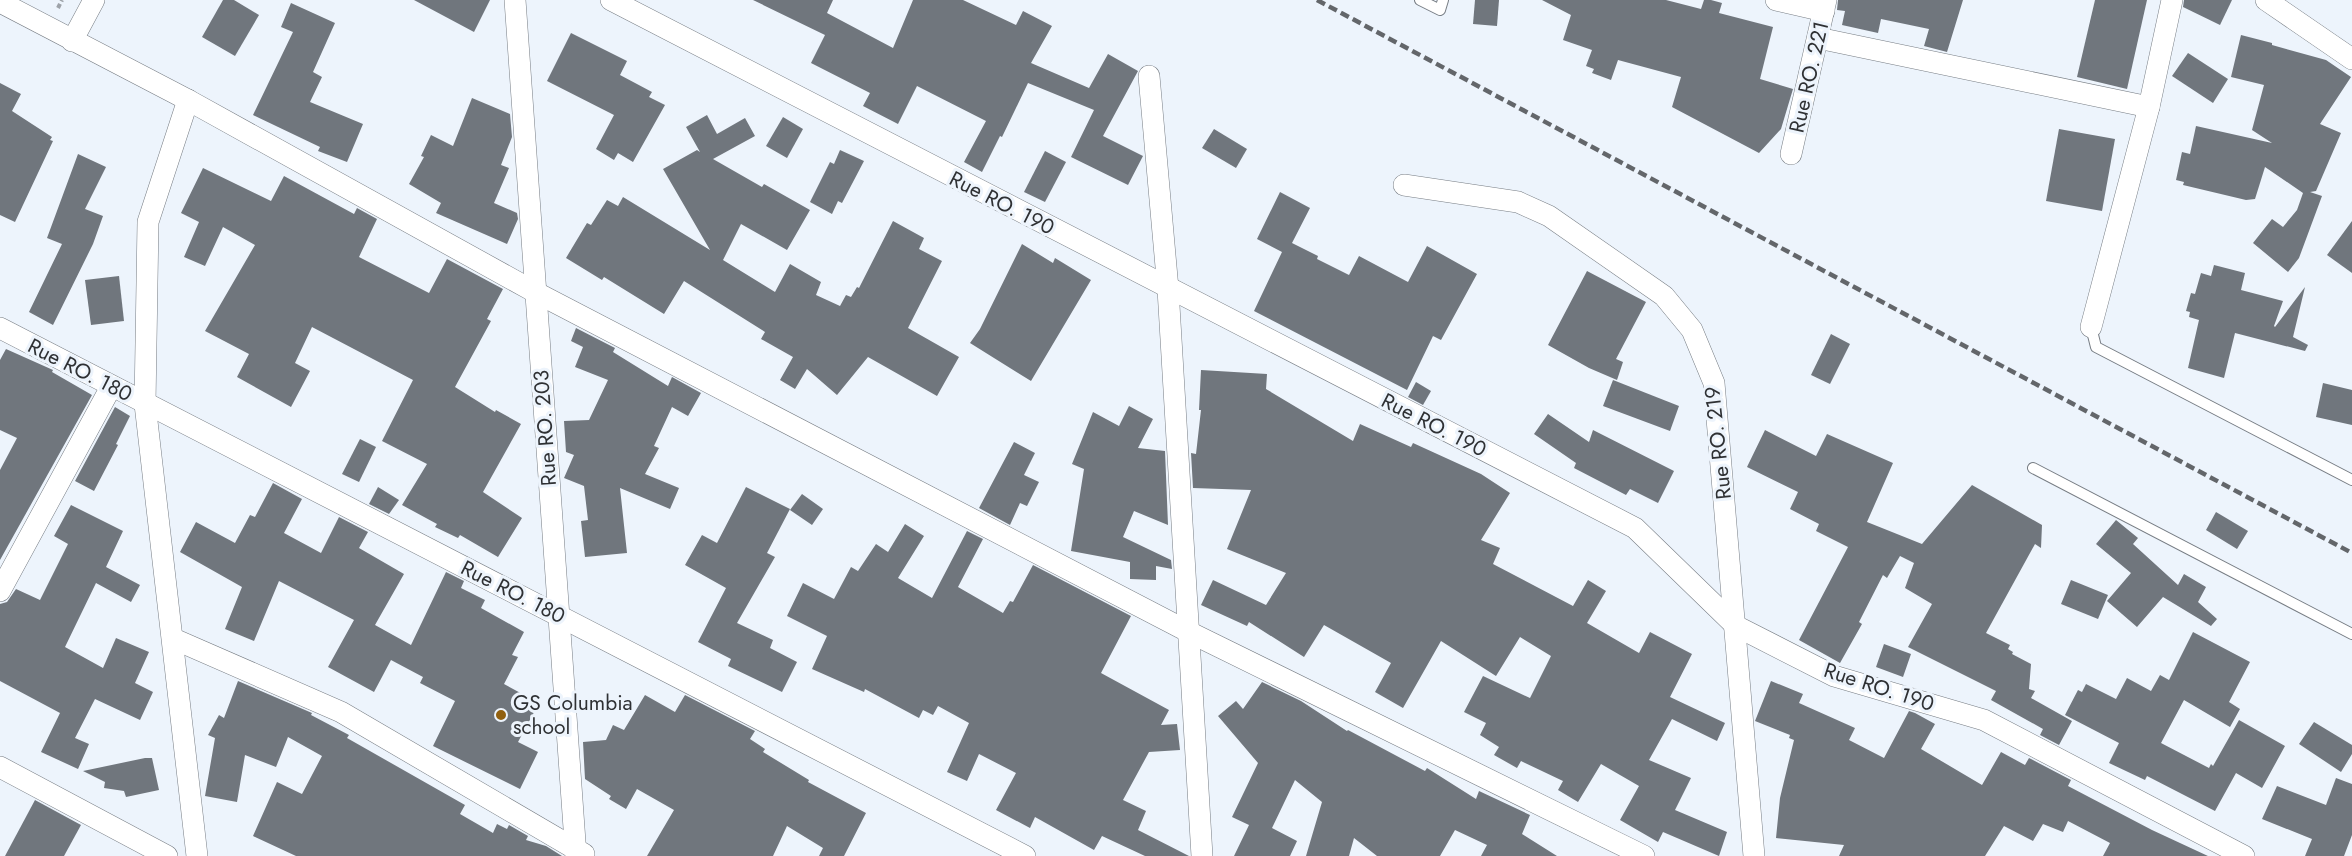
<svg xmlns="http://www.w3.org/2000/svg" width="2352" height="856" font-family="Jost,sans-serif">
  <style>
    .building { fill: #70767d }
    .lines { fill: none; stroke-linecap: round; stroke-linejoin: round }
    .service-casing { stroke: #777d84; stroke-width: 12 }
    .minor-casing { stroke: #777d84; stroke-width: 22 }
    .path { stroke: #9ea3a9; stroke-width: 4; stroke-dasharray: 4.5 3; stroke-linecap: butt }
    .service { stroke: #fff; stroke-width: 10 }
    .minor { stroke: #fff; stroke-width: 21 }
    .rail { stroke: #63666a; stroke-width: 4.5; stroke-dasharray: 9 4.5; stroke-linecap: butt }
    .poi-dot { fill: #91600f; stroke: #edf4fc; stroke-width: 2 }
    .labels { text-anchor: middle; stroke-width: 6; stroke-linejoin: round; paint-order: stroke }
    .street-label { font-size: 21px; fill: #2f3134; stroke: #edf4fc }
    .poi-label { font-size: 21px; fill: #2f3134; stroke: #edf4fc; text-anchor: start }
  </style>
  <rect width="100%" height="100%" fill="#edf4fc"/>
  <g class="building">
    <path d="M223,0H234L259,15L235,56L202,37Z"/>
    <path d="M414,0H490L474,32Z"/>
    <path d="M753,0H833L827,13L893,48L913,0H963L1016,25L1023,11L1052,26L1031,63L1089,88L1108,54L1138,71L1103,136L1143,156L1128,185L1071,157L1094,110L1028,83L1002,137L1000,136L982,172L964,162L986,121L917,86L898,124L863,106L870,93L811,63L825,35Z"/>
    <path d="M1475,0H1499L1497,26L1473,24Z"/>
    <path d="M1542,0H1666L1701,9L1704,0H1711L1722,3L1719,13L1773,27L1760,79L1793,89L1781,129L1759,153L1672,107L1681,77L1618,60L1611,80L1592,73L1594,69L1586,66L1592,50L1563,40L1571,15Z"/>
    <path d="M1838,0H1963L1947,52L1924,46L1929,29L1881,19L1878,33L1842,25L1845,11L1837,10Z"/>
    <path d="M2095,0H2147L2127,89L2077,77Z"/>
    <path d="M2184,0H2232L2220,25L2183,7Z"/>
    <path d="M291,3L335,23L313,72L322,77L310,102L363,124L347,162L318,151L320,147L253,115L293,32L281,27Z"/>
    <path d="M571,33L627,61L620,75L652,92L649,97L665,105L633,162L618,153L614,160L596,149L614,115L547,81Z"/>
    <path d="M2241,35L2272,43V45L2326,60L2351,77L2320,124L2341,133L2316,191L2310,192L2322,196L2299,258L2288,272L2253,243L2272,219L2283,227L2297,210L2303,193L2265,167L2255,199L2246,200L2183,185L2184,182L2176,180L2182,152L2190,154L2196,126L2272,143L2252,130L2264,85L2231,77Z"/>
    <path d="M2188,53L2228,79L2213,103L2172,76Z"/>
    <path d="M0,83L21,94L12,111L52,137L50,140L53,141L15,222L0,215Z"/>
    <path d="M472,98L510,114L512,137L501,165L509,168L494,203L517,213L518,219L507,244L436,213L441,203L409,184L424,157L421,156L431,135L453,146Z"/>
    <path d="M707,115L717,134L745,118L755,136L713,159L762,187L764,184L810,210L787,250L741,224L723,260L775,292L790,264L821,282L816,295L840,306L846,295L851,297L857,287L859,288L893,221L924,238L919,249L942,261L908,328L959,357L937,396L868,357L837,395L807,369L795,389L780,380L793,357L761,339L765,332L684,281L664,314L604,277L602,280L566,258L587,223L591,225L607,200L618,206L623,197L710,250L663,169L697,150L700,152L686,127Z"/>
    <path d="M783,117L803,129L787,158L766,146Z"/>
    <path d="M1214,129L1247,149L1236,168L1202,148Z"/>
    <path d="M2059,129L2115,139L2102,211L2046,201Z"/>
    <path d="M840,150L864,161L842,203L838,201L832,214L810,202L830,162L834,164Z"/>
    <path d="M1045,151L1066,162L1045,202L1024,192Z"/>
    <path d="M78,154L106,167L85,209L103,216L93,244L53,325L29,312L62,244L47,238Z"/>
    <path d="M203,168L271,201L284,176L354,214L357,208L377,219L359,257L429,293L447,259L503,289L487,319L491,321L455,387L495,412L496,410L521,424L483,492L522,518L498,557L460,535L458,538L435,527L437,524L402,505L427,464L382,441L413,380L312,327L295,363L310,371L291,407L237,377L249,354L205,331L255,245L223,227L205,266L184,257L199,222L181,213Z"/>
    <path d="M1280,192L1310,208L1292,243L1318,256L1317,259L1349,275L1359,256L1408,282L1427,246L1477,274L1441,340L1433,336L1407,390L1254,311L1282,252L1257,239Z"/>
    <path d="M2352,221V273L2327,255Z"/>
    <path d="M1022,244L1053,263L1055,258L1091,280L1031,381L970,343L980,329Z"/>
    <path d="M2214,265L2245,273L2241,290L2283,301L2274,326L2275,327L2305,287L2293,337L2308,345L2305,351L2235,333L2224,378L2188,368L2199,320L2189,317L2190,312L2186,311L2191,293L2195,294L2201,273L2211,276Z"/>
    <path d="M1587,271L1646,302L1616,359L1623,362L1617,380L1589,368L1548,345Z"/>
    <path d="M119,276L124,321L91,325L85,280Z"/>
    <path d="M576,328L615,348L613,352L668,386L672,377L701,393L688,416L672,407L654,446L659,448L645,474L679,488L670,509L620,488L627,553L585,557L581,521L588,520L584,486L564,478L574,455L566,452L564,421L589,420L608,380L575,367L583,347L571,341Z"/>
    <path d="M1831,334L1850,344L1830,384L1811,375Z"/>
    <path d="M6,349L53,370L52,372L92,395L0,560V470L17,438L0,430V360Z"/>
    <path d="M1201,370L1267,374L1266,389L1353,441L1360,424L1411,447L1413,443L1481,474L1510,493L1481,540L1500,548L1493,564L1573,606L1588,580L1606,591L1587,623L1639,653L1650,632L1692,654L1670,697L1725,723L1717,741L1672,719L1649,760L1691,778L1675,810L1727,832L1719,856L1663,832L1658,842L1620,820L1639,786L1601,764L1578,802L1558,790L1563,781L1521,761L1517,768L1494,755L1499,747L1480,735L1486,723L1464,712L1483,676L1530,698L1551,656L1520,637L1496,676L1441,641L1403,708L1375,692L1391,663L1324,625L1304,657L1249,622L1247,626L1201,605L1213,580L1266,605L1286,573L1227,549L1251,490L1193,488L1191,453L1196,454L1201,410H1199Z"/>
    <path d="M1613,380L1679,406L1670,431L1603,406Z"/>
    <path d="M1416,382L1431,391L1423,405L1408,397Z"/>
    <path d="M2323,383L2352,390V425L2316,417Z"/>
    <path d="M1129,406L1153,419L1138,448L1165,451L1168,525L1134,511L1123,537L1171,560L1172,569L1156,566V580L1130,579V562L1071,551L1084,469L1072,464L1093,412L1119,426Z"/>
    <path d="M115,407L130,416L116,444L118,445L94,491L75,481Z"/>
    <path d="M1548,414L1589,442L1593,430L1674,471L1658,503L1630,489L1626,495L1574,468L1576,463L1534,434Z"/>
    <path d="M1765,430L1816,456L1827,434L1893,463L1867,522L1922,544L1972,485L2042,525L2041,548L2035,544L1986,633L2010,645L2008,649L2013,652L2012,654L2031,664L2029,689L2035,691L2031,698L2072,721L2059,745L2040,735L2043,729L1991,700L1996,691L1908,647L1932,604L1905,588L1914,563L1900,556L1887,578L1883,575L1859,622L1862,624L1840,663L1799,640L1848,547L1816,531L1819,524L1790,509L1798,492L1747,467Z"/>
    <path d="M360,439L376,447L359,482L342,474Z"/>
    <path d="M1014,442L1035,453L1024,475L1039,482L1027,506L1020,503L1010,525L979,508Z"/>
    <path d="M273,483L302,499L284,533L321,553L339,517L368,532L359,548L404,574L375,625L411,645L446,572L464,581L461,588L485,600L481,608L524,632L512,655L518,657L504,684L539,703L518,742L538,752L520,789L433,746L455,701L420,683L423,677L391,660L374,692L328,667L354,620L279,581L254,641L225,629L242,587L180,552L196,522L235,543L250,515L255,517Z"/>
    <path d="M378,487L399,500L389,514L369,504Z"/>
    <path d="M746,487L790,509L767,553L775,557L737,623L773,640L770,648L797,662L782,692L728,666L731,659L698,642L726,588L685,565L702,535L717,543Z"/>
    <path d="M802,494L823,509L812,525L790,510Z"/>
    <path d="M71,505L123,531L106,567L140,585L131,602L96,583L65,647L103,668L116,638L149,652L135,683L153,692L140,720L95,699L75,738L89,744L78,769L41,752L60,713L0,681V604L7,602L16,589L40,600L68,544L54,536Z"/>
    <path d="M2216,512L2248,531L2237,549L2206,530Z"/>
    <path d="M2116,520L2138,538L2133,544L2178,585L2184,574L2206,587L2198,602L2217,619L2211,626L2163,597L2137,627L2107,601L2131,573L2096,544Z"/>
    <path d="M905,524L924,536L898,578L932,598L967,531L983,539L958,587L1003,613L1010,601L1013,602L1033,565L1131,616L1101,673L1169,710L1161,725L1177,724L1180,750L1149,752L1123,800L1146,811L1138,830L1189,856H1145L1102,836L1094,850L1035,817L1030,828L996,810L1016,773L979,754L967,781L947,772L969,723L938,706L933,715L923,710L919,718L865,689L864,692L812,669L827,636L787,616L803,583L834,599L851,567L858,571L876,544L888,552Z"/>
    <path d="M2071,580L2108,595L2098,619L2061,604Z"/>
    <path d="M2193,632L2250,662L2229,702L2240,709L2230,727L2184,700L2161,743L2209,768L2211,764L2213,766L2239,720L2285,746L2262,788L2236,773L2215,811L2147,776L2145,780L2109,763L2119,743L2065,715L2078,690L2082,692L2086,684L2116,699L2127,678L2151,691L2160,675L2169,680Z"/>
    <path d="M1884,644L1911,654L1903,677L1876,667Z"/>
    <path d="M238,681L312,713L311,715L349,735L347,738L465,805L460,814L493,833L497,824L507,829L509,825L528,836L526,840L546,846L562,856H296L253,836L277,782L302,794L322,756L288,737L276,767L245,755L237,802L205,796L215,738L208,735L219,715L224,718Z"/>
    <path d="M1771,681L1803,694L1799,703L1855,728L1849,740L1884,758L1909,711L1915,713L1935,724L1921,749L1982,785L2001,752L2025,765L2029,758L2071,780L2068,786L2152,830L2208,856H2103L2110,843L2068,821L2063,832L2043,824L2033,841L2004,826L1985,856H1839L1844,845L1776,838L1780,798L1794,740L1789,738L1790,735L1755,721Z"/>
    <path d="M1262,682L1301,701L1347,731L1348,730L1425,771L1427,768L1476,799L1479,791L1530,815L1522,834L1557,856H1481L1487,845L1455,830L1440,856H1377L1354,838L1349,856H1306L1322,802L1295,780L1272,828L1297,841L1290,856H1234L1249,825L1232,817L1258,763L1218,716L1236,701L1243,709Z"/>
    <path d="M645,695L675,712L685,695L755,731L750,739L765,749L763,752L809,780L808,782L866,813L844,856H819L823,848L787,826L773,856H647L674,810L637,789L626,809L609,799L611,796L585,779L583,742L606,740L613,725L624,730Z"/>
    <path d="M2314,722L2352,745V754L2341,772L2299,744Z"/>
    <path d="M145,758H152L159,790L126,797L124,791L104,788L105,782L83,771Z"/>
    <path d="M2336,778L2352,784V835L2344,856H2305L2312,839L2262,819L2277,786L2326,805Z"/>
    <path d="M35,800L81,825L64,856H5Z"/>
  </g>
  <g class="lines">
    <g class="service-casing">
      <g id="service">
        <path d="M1420,0L1440,10L1443,0"/>
        <path d="M2091,327L2096,347L2352,480"/>
        <path d="M2033,468L2352,634"/>
      </g>
    </g>
    <g class="minor-casing">
      <g id="minor">
        <path d="M515,0L576,856"/>
        <path d="M611,0L1635,528L1736,626L1834,676L1984,720L2244,856"/>
        <path d="M1776,0L1824,11"/>
        <path d="M2266,0L2352,59"/>
        <path d="M0,2L188,100L535,292L1189,632L1644,856"/>
        <path d="M1818,38L2149,107"/>
        <path d="M72,41L94,0"/>
        <path d="M1149,76L1168,289L1202,856"/>
        <path d="M188,100L148,222L145,404L197,856"/>
        <path d="M1791,154L1826,0"/>
        <path d="M1404,185L1518,202L1549,216L1664,296L1692,330L1714,383L1754,856"/>
        <path d="M2091,327L2149,107L2172,0"/>
        <path d="M0,328L1025,856"/>
        <path d="M0,591L111,387"/>
        <path d="M174,639L341,712L584,854"/>
        <path d="M0,767L167,856"/>
      </g>
    </g>
    <path class="path" d="M58,8L62,0"/>
    <use href="#service" class="service"/>
    <use href="#minor" class="minor"/>
    <path class="rail" d="M1317,0L2352,553"/>
  </g>
  <circle class="poi-dot" cx="501" cy="715" r="6"/>
  <g class="labels">
    <g class="street-label">
      <text transform="translate(1809 77) rotate(-77)" y="7">Rue RO. 221</text>
      <text transform="translate(1002 203) rotate(27)" y="7">Rue RO. 190</text>
      <text transform="translate(80 370) rotate(27)" y="7">Rue RO. 180</text>
      <text transform="translate(1434 425) rotate(27)" y="7">Rue RO. 190</text>
      <text transform="translate(545 428) rotate(-94)" y="7">Rue RO. 203</text>
      <text transform="translate(1718 443) rotate(-96)" y="7">Rue RO. 219</text>
      <text transform="translate(513 592) rotate(27)" y="7">Rue RO. 180</text>
      <text transform="translate(1879 687) rotate(18)" y="7">Rue RO. 190</text>
    </g>
    <g class="poi-label">
      <text x="513" y="710">GS Columbia<tspan x="513" dy="24">school</tspan></text>
    </g>
  </g>
</svg>
